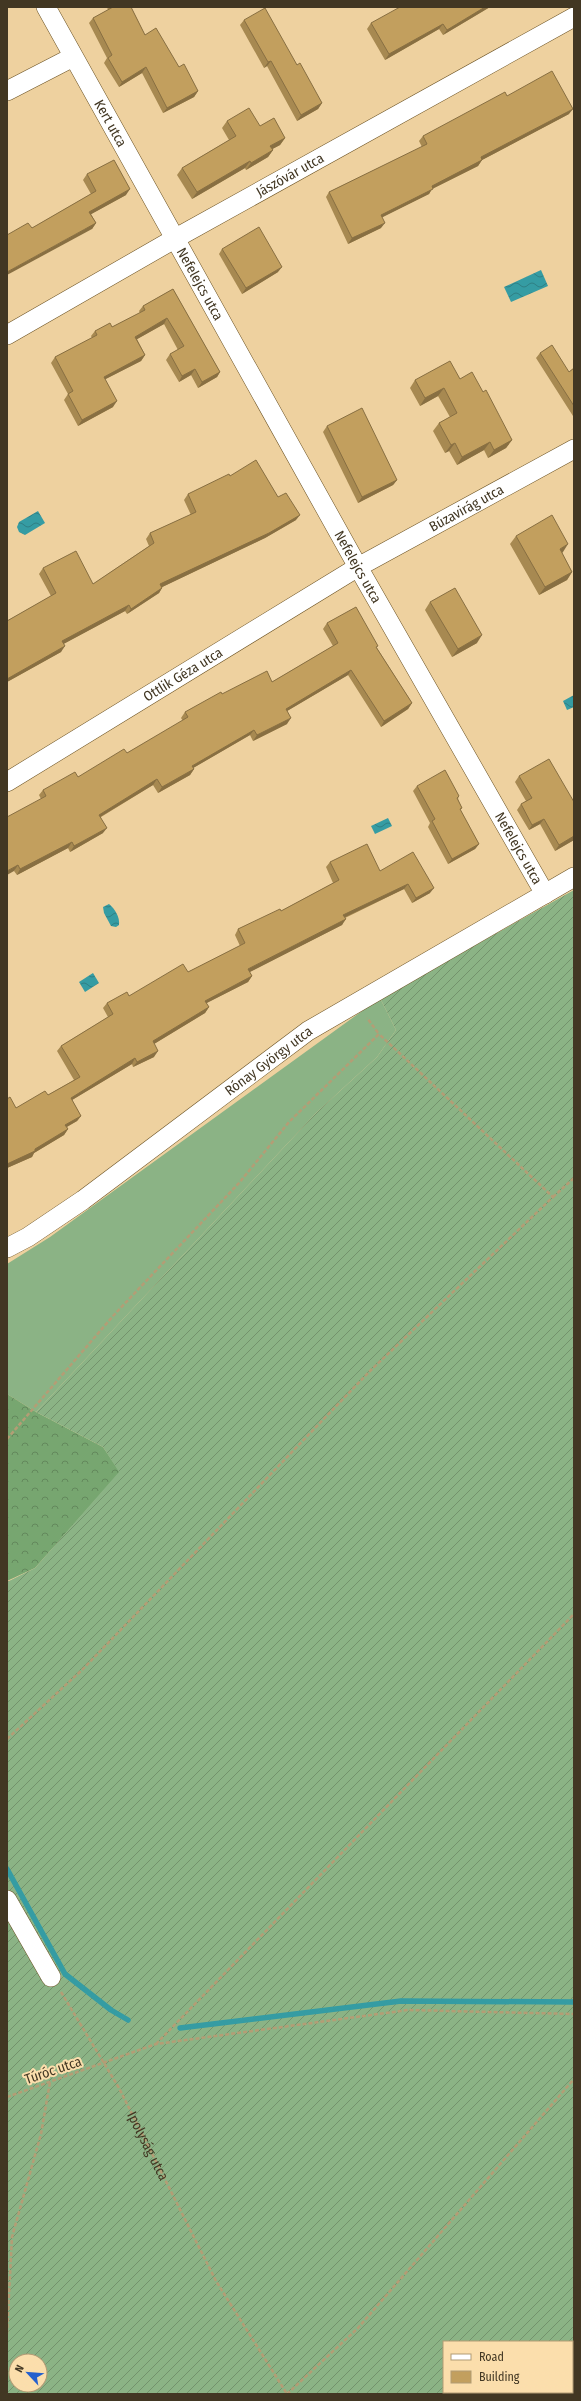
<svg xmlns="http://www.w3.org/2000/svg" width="581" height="2401" font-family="'Fira Sans Condensed',sans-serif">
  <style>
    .grass { fill: #8bb385 }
    .forest { fill: url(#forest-crowns) }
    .garden { fill: url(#garden-furrows); fill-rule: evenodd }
    .water { fill: url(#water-waves) }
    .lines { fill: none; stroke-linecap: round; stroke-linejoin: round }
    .stream { stroke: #359ca3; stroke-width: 5.5 }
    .minor-casing { stroke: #6b5223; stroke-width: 20 }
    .path { stroke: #b49d75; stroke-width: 2.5; stroke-dasharray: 4 2; stroke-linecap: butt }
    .minor { stroke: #fff; stroke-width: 19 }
    .wall { fill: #a78951 }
    .shaded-wall { fill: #886f42 }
    .building { fill: #c29f5e; stroke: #886f42 }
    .labels { text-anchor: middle; stroke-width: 4; stroke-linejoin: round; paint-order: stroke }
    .street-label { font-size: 14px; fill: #423723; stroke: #fbdeac }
  </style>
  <defs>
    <pattern id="forest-crowns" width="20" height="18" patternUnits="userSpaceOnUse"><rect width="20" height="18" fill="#77a670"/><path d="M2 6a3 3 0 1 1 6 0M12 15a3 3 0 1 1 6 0" fill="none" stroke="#63885c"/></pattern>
    <pattern id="garden-furrows" width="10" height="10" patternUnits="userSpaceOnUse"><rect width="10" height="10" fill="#8bb385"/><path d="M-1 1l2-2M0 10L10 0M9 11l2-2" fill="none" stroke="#73926c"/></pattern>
    <pattern id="water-waves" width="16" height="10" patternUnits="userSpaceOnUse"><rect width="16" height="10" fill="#359ca3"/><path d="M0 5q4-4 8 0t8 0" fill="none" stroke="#2e8084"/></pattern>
  </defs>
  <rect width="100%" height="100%" fill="#eed19f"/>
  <path class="grass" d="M380,998L396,1030L377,1057L316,1113L36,1412L7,1394V1264L50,1237Z"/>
  <path class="forest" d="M7,1394L36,1412L103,1447L120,1472L35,1568L7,1581Z"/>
  <path class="garden" d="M574,890V2394H7V1582L35,1568L119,1472L103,1447L36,1412L316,1113L377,1057L396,1030L380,998ZM444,2342H572V2392H444ZM16,2361H40V2385H16Z"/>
  <g class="water">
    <path d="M541,270L548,286L511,302L504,287Z"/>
    <path d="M38,511L45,523L25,535L19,532L17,527L19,522Z"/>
    <path d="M574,695V707L567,710L563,701Z"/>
    <path d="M388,818L392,826L375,834L371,826Z"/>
    <path d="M109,904C115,909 120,917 119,925L116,927L111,926L104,913L103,907Z"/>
    <path d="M93,973L99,983L85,992L79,982Z"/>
  </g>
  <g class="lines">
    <g class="stream">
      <path d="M7,1869L65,1974L111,2010L128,2020"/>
      <path d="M180,2028L401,2001L574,2002"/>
    </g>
    <g class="minor-casing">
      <g id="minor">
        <path id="s2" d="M46,7L358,567L545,894"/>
        <path d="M7,91L73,57"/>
        <path id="s3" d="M7,335L176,238L574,17"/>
        <path id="s4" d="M7,782L358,567L574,449"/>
        <path id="s5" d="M7,1248L28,1237L83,1200L308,1031L574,877"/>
        <path d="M7,1900L51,1977"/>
      </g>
    </g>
    <g class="path">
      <path d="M553,1197L574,1178"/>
      <path d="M7,1439L113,1316L239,1183L289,1122L379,1034L367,1018"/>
      <path d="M7,1739L83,1669L370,1371L553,1197L379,1034"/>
      <path id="s1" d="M61,1992L119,2088L216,2281L287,2394"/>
      <path d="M156,2044L574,1614"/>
      <path d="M7,2097L156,2044L408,2010L574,2014"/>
      <path d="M7,2334L12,2237L41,2134L50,2082"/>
      <path d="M287,2394L358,2328L574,2079"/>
    </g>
    <use href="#minor" class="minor"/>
  </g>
  <g class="wall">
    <path d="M107,7H131L145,35L179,67L198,91L194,97L163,113L142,73L119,87L104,63L107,58L89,23L93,18L108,10Z"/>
    <path d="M418,7H490L443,35L439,29L385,60L367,29L371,23Z"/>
    <path d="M244,20L297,65L322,103L318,109L297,121L267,66L264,68L240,25Z"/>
    <path d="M507,96L569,114L482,160L478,166L432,189L429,194L382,217L381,228L348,244L326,197L329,192L422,147L419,141L423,136Z"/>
    <path d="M227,121L260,126L285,138L280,145L272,149L273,150L268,157L246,170L245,168L192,199L177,175L182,168L229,140L222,128Z"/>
    <path d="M87,174L126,195L91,214L96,223L92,229L32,228L91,194L83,180Z"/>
    <path d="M222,249L278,272L242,294L219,254Z"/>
    <path d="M173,289L220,372L217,377L198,388L191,375L179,382L166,360L170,354L178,350L164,324L137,339L145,355L141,361L105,379L113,407L78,426L64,400L68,394L51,363L55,357L92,338L91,336L95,331L112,327L140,313L139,311L143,306Z"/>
    <path d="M540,353L569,372L574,368V415L573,416L536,358Z"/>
    <path d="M460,379L483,392L512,440L506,448L488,458L484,450L457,465L449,451L445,453L433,431L439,423L450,417L438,396L420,406L410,388L415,380Z"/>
    <path d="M327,426L397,480L393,485L358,503L323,432Z"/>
    <path d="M230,476L278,497L296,520L265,538L162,587V588L159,593L127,614L125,611L63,644L61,652L7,682V621L51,596L39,574L43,568L93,584L149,546L146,539L150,533L191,515L184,500L188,494Z"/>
    <path d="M516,536L563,552L562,553L572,572L567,580L539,595L510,544Z"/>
    <path d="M430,602L477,643L452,657L425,610Z"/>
    <path d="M327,623L377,648L412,703L408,709L381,727L348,675L287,711V724L253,741L250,735L193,768L194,769L190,775L158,793L153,785L101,817L103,833L70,852L68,848L17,875L14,871L41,799L39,795L43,790L78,777L127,753L183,721L181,718L185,712L222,694L272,682L333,646L323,629Z"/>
    <path d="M519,776L574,802V840L555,851L540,824L529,830L517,810L521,804L526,801L515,782Z"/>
    <path d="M417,786L459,796L458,799L462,808L460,810L479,844L475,849L448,864L428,827L430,823L413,791Z"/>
    <path d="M330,862L380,871L430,893L412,903L404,889L345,918L342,925L249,972L252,976L248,982L206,1003L209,1007L205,1013L154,1044V1057L133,1067L132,1064L72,1100L81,1116L77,1121L67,1127L68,1129L64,1135L34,1153L32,1157L7,1168V1099L16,1108L48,1095L74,1080L57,1051L61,1046L108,1017L103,1008L107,1003L129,996L188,972L240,946L235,935L238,929L281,911L333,883L326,867Z"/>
  </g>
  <g class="shaded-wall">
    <path d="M485,7H490L443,35L447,30Z"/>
    <path d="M443,24L439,29L385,60L389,54Z"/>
    <path d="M271,61L267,66L264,68L268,62Z"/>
    <path d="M146,67L142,73L119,87L122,82Z"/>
    <path d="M198,91L194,97L163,113L167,108Z"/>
    <path d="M322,103L318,109L297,121L301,115Z"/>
    <path d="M573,109L569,114L482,160L478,166L432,189L429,194L377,220L381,215L432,186L481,157Z"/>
    <path d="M285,138L280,145L265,153L270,146Z"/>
    <path d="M273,150L268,157L246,170L251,163Z"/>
    <path d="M250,161L245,168L192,199L197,192Z"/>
    <path d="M130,189L126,195L86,217L89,212Z"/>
    <path d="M96,223L92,229L7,275V272Z"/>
    <path d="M385,223L381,228L348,244L352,238Z"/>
    <path d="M282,267L278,272L242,294L246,288Z"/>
    <path d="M167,318L164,324L132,342L135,337Z"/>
    <path d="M145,355L141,361L100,382L104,377Z"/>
    <path d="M195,369L191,375L179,382L182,376Z"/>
    <path d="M220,372L217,377L198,388L202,382Z"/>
    <path d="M444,388L438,396L420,406L425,398Z"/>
    <path d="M117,401L113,407L78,426L82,420Z"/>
    <path d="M512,440L506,448L488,458L494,450Z"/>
    <path d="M490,442L484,450L457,465L462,457Z"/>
    <path d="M455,443L449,451L445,453L451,445Z"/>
    <path d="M397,480L393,485L358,503L362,497Z"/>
    <path d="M300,515L296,520L265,538L156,590L160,584Z"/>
    <path d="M568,544L563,552L554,557L560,549Z"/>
    <path d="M572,572L567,580L539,595L545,587Z"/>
    <path d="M162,588L159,593L127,614L131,609Z"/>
    <path d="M129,605L125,611L58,647L62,641Z"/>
    <path d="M482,635L477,643L452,657L458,649Z"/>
    <path d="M65,646L61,652L7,682V679Z"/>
    <path d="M351,670L348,675L282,714L286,709Z"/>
    <path d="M412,703L408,709L381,727L384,721Z"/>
    <path d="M291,718L287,724L253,741L257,735Z"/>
    <path d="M254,730L250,735L188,771L192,766Z"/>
    <path d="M194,769L190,775L158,793L162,787Z"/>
    <path d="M157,779L153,785L95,820L99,815Z"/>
    <path d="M544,819L540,824L529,830L532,825Z"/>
    <path d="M107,828L103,833L70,852L74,846Z"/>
    <path d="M574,836V840L555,851L559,845Z"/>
    <path d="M72,842L68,848L17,875L20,869Z"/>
    <path d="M479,844L475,849L448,864L452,859Z"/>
    <path d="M18,865L14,871L7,875V871Z"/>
    <path d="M408,884L404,889L339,920L343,915Z"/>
    <path d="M434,888L430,893L412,903L416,898Z"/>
    <path d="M346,919L342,925L244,975L248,969Z"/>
    <path d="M252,976L248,982L201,1006L205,1001Z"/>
    <path d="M209,1007L205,1013L149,1047L153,1041Z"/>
    <path d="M158,1051L154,1057L133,1067L137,1062Z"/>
    <path d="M135,1058L132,1064L67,1103L71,1098Z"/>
    <path d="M81,1116L77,1121L61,1130L65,1125Z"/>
    <path d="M68,1129L64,1135L34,1153L32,1157L7,1168V1164L35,1149Z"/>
  </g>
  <g class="building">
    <path d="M113,7H131L145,35L156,28L179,67L184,64L198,91L167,108L146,67L122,82L108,58L112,55L93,18Z"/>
    <path d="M400,7H416L417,8L418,7H485L447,30L443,24L389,54L371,23Z"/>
    <path d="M265,8L297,65L300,63L322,103L301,115L271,61L268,62L244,20Z"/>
    <path d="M552,71L573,109L481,157L482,160L432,186L433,189L381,215L385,223L352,238L329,192L427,144L423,136L505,92L507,96Z"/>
    <path d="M249,108L260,126L274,118L285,138L270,146L273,150L251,163L250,161L197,192L182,168L236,136L227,121Z"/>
    <path d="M114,160L130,189L89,212L96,223L7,272V235L28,223L32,228L96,191L87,174Z"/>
    <path d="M259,227L282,267L246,288L222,249Z"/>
    <path d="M173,289L220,372L202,382L195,369L182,376L170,354L184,346L167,318L135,337L145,355L104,377L117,401L82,420L68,394L73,391L55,357L97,335L95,331L110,323L112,327L145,310L143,306Z"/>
    <path d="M552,345L569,372L574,368V406L540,353Z"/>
    <path d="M450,361L460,379L472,372L483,392L486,390L512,440L494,450L490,442L462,457L455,443L451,445L439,423L457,413L444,388L425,398L415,380Z"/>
    <path d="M362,408L397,480L362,497L327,426Z"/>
    <path d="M256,460L278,497L286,493L300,515L269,533L160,584L162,588L131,609L129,605L62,641L65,646L7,679V621L56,593L43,568L76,551L93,584L154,543L150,533L196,512L188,494L229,474L230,476Z"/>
    <path d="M552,515L568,544L560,549L572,572L545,587L516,536Z"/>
    <path d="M455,588L482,635L458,649L430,602Z"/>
    <path d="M356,607L378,646L376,647L412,703L384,721L351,670L286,709L291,718L257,735L254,730L192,766L194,769L162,787L157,779L99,815L107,828L74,846L72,842L20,869L18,865L7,871V817L46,796L43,790L75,772L78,777L124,749L127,753L188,717L185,712L221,692L222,694L267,671L272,682L338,643L327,623Z"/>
    <path d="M549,759L574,802V836L559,845L544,819L532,825L521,804L532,798L519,776Z"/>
    <path d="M445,770L459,796L457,798L462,808L460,809L479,844L452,859L432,821L435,819L417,786Z"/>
    <path d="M367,844L380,871L413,852L434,888L416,898L408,884L343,915L346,919L248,969L252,976L205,1001L209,1007L153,1041L158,1051L137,1062L135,1058L71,1098L81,1116L65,1125L68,1129L35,1149V1151L7,1164V1099L10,1097L16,1108L45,1091L48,1095L80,1077L61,1046L113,1014L107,1003L127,992L129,996L183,964L188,972L245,943L238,929L280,909L281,911L339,880L330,862Z"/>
  </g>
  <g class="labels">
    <g class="street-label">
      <text dy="5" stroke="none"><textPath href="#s2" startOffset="133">Kert utca</textPath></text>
      <text dy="5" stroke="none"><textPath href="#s3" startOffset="325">Jászóvár utca</textPath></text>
      <text dy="5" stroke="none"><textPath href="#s2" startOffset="317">Nefelejcs utca</textPath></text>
      <text dy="5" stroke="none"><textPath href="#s4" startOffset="535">Búzavirág utca</textPath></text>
      <text dy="5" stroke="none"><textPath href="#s2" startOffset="641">Nefelejcs utca</textPath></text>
      <text dy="5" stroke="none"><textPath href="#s4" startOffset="206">Ottlik Géza utca</textPath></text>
      <text dy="5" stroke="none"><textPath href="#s2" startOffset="965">Nefelejcs utca</textPath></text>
      <text dy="5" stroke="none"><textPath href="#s5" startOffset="322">Rónay György utca</textPath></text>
      <text transform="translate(53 2070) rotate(-19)" y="5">Túróc utca</text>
      <text dy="5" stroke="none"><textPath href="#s1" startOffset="177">Ipolyság utca</textPath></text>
    </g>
  </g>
  <rect width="581" height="2401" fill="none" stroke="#423723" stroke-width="16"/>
  <rect x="443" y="2341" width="130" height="52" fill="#fbdeac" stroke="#b19b75"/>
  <rect x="451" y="2354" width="20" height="6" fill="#ffffff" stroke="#b19b75"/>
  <text x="479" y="2361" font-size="12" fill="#423723">Road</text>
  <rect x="451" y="2371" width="20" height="12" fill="#c29f5e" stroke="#b19b75"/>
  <text x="479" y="2381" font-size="12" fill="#423723">Building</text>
  <g transform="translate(28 2373) rotate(296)"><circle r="19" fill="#fbdeac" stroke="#b19b75"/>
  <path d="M0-3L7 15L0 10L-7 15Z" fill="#2560cd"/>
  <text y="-6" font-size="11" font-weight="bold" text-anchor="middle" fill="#423723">N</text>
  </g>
</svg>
